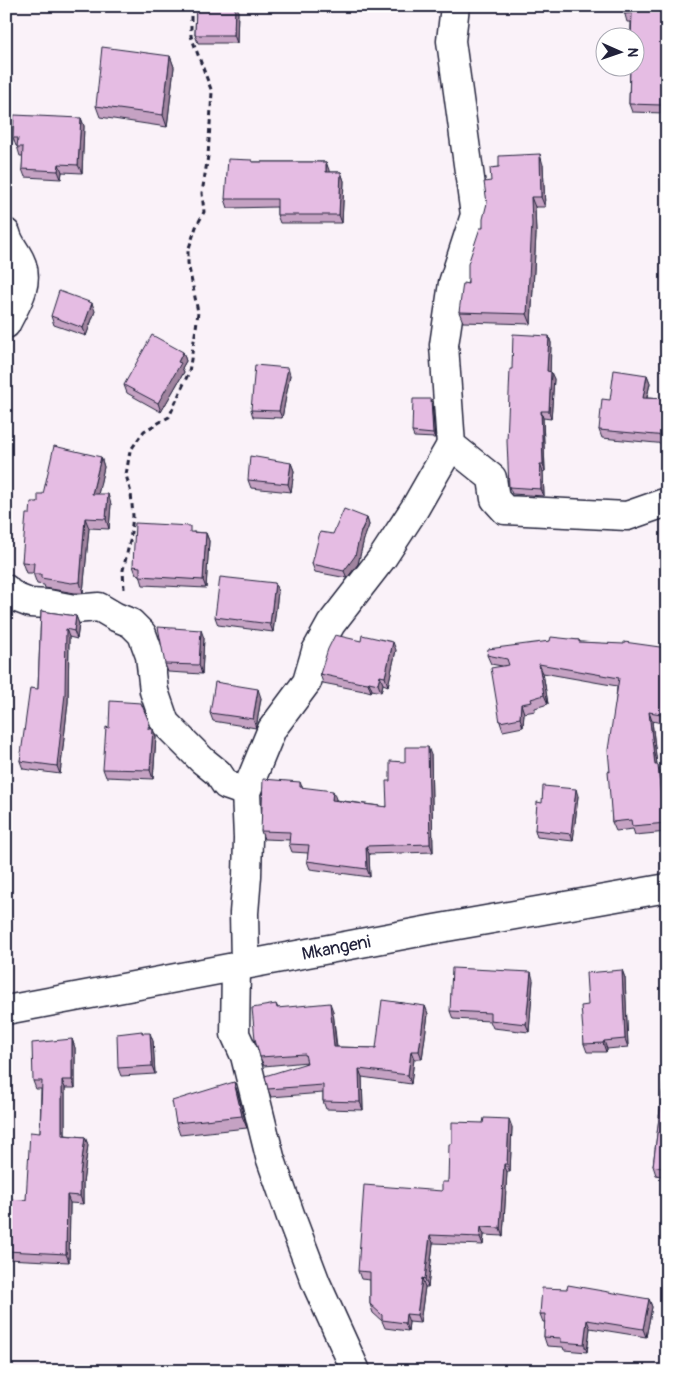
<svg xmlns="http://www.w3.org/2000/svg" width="673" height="1377" font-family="Pangolin,sans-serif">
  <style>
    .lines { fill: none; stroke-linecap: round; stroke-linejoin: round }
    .street-casing { stroke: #22223b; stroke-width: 31 }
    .secondary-casing { stroke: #22223b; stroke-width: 31 }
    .path { stroke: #22223b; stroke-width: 3; stroke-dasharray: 5 4; stroke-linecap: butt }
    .street { stroke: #fff; stroke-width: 28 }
    .secondary { stroke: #fff; stroke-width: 28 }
    .wall { fill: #c5a2c3; stroke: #22223b }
    .shaded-wall { fill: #a0849f; stroke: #22223b }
    .building { fill: #e5bce3; stroke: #22223b }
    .labels { text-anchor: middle; stroke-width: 4; stroke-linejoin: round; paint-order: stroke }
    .street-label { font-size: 18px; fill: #22223b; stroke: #fff }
  </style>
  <rect width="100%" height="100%" fill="#faf2f9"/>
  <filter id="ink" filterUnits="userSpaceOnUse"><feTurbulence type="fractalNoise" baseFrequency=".02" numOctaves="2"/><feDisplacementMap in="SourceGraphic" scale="10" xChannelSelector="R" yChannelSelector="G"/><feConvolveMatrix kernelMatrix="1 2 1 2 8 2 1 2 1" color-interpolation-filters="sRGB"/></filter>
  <g filter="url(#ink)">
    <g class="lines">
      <g class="street-casing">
        <g id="street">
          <path d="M455,6L451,41L475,215L453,283L444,345L451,445L492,478L495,499L505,510L627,516L667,502"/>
          <path d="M6,233C9,246 18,253 22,265C29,287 15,305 6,324"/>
          <path d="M6,589L7,591L17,598L30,603L48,604L74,609L99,607L116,617L131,623L142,634L150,656L154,691L165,723L202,760L218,773L226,785L246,792"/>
          <path d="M245,965L244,913L247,876L248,838L246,792L272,729L307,682L316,651L331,624L383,557L415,508L451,445"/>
          <path d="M236,967L235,1034L245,1056L270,1157L291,1217L316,1283L356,1371"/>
        </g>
      </g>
      <g class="secondary-casing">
        <g id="secondary">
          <path id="s1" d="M6,1010L435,929L667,888"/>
        </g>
      </g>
      <path class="path" d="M124,589L123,570L130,541L133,516L131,493L126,475L130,451L144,431L169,417L189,372L196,328L198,312L188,263V251L196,227L204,212L202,193L208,156L212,92L191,36V6"/>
      <use href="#street" class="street"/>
      <use href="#secondary" class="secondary"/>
    </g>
    <g class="wall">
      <path d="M196,6H237L238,10L237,43H198L195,35Z"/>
      <path d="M621,6H667V92H665L664,113L632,112L629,104L631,22H627L624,11L623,12Z"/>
      <path d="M170,56L174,67L167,127L100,117L96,106Z"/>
      <path d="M81,118L84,126L82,173L62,172L61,179L25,177L22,169L23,156H20L17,146H16L13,138Z"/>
      <path d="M253,162H326L329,172H341L344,181L342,223H280L277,215V207L228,208L225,199Z"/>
      <path d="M543,165L545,207H535L536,234L531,324L463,322L459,312L483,228L491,181Z"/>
      <path d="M95,311L86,336L54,325L51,316Z"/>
      <path d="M549,336L551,343L550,372L554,379L551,419L543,418L545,471L543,472L544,496L512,494L509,487L512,369Z"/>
      <path d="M183,352L186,361L182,368L184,372L161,412L127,393L124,385Z"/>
      <path d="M290,375L282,418L253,417L251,410Z"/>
      <path d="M647,375L650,383L647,398L667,399V444L602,438L599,430L610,400Z"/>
      <path d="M432,403L435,438L414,437L412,432Z"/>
      <path d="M101,457L104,467L98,494L111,504L109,529L89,528L83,593H75L45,588L44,585L37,584L33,573H26L22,562L30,514L43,494Z"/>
      <path d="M291,463L294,471L291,492L251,488L248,480Z"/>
      <path d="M367,518L369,525L364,539L358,564L347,578L315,572L312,564L333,534Z"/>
      <path d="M193,532L206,533L209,541L206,588L143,585L140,575L136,574L133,566Z"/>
      <path d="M278,592L273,632L218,625L215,617Z"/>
      <path d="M41,611L76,616L79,624L77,639L69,637L68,702L60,774L23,769L20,761L38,689Z"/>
      <path d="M204,638L202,674L168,672L165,664Z"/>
      <path d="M579,640L580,642L667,648V724L652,721L657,765H658L661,774L664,799L667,798V832L635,835L633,829L616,831L612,822L610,772L617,686L543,673L548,704L535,708V711L524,713L523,727L503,731L500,722L502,666L491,664L487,655L550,641Z"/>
      <path d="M396,650L388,686L383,684L381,692L372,690L371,692L364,690V691L323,683L320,674Z"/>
      <path d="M261,698L256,728L213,721L210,713Z"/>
      <path d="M151,729L156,737L153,779L106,777L103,769Z"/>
      <path d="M431,755L433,852L369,854L370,877L310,869L307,861L308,853L292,852L289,844L290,840L264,839L261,831L300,782L302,787L336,799V800L387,807L390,781L405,762Z"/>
      <path d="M578,796L573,841L537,837L535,830L542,803Z"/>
      <path d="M622,970L625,978L628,1047L607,1049L606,1052H587L584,1044L588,1005Z"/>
      <path d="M533,980L529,1032L493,1028L490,1021L453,1019L450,1011Z"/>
      <path d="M276,1004L278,1008L333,1011L337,1047L376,1048L425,1006L428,1014L422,1059H414L411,1084L362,1077L363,1110L326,1109L323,1101V1093L271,1097L268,1089L307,1062L264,1066L260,1057Z"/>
      <path d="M142,1031L143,1033L153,1041L155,1074L121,1076L118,1068Z"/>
      <path d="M72,1039L75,1048V1088H65V1135L85,1137L88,1145L83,1183V1204L70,1203L69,1262L6,1259V1199L26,1200L40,1133L41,1089H36L33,1081Z"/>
      <path d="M667,1054V1177L656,1175L653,1166Z"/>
      <path d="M234,1082L238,1094L247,1128L180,1135L176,1123Z"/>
      <path d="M512,1127L510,1172H507L503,1236L484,1235L483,1245L433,1243L428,1287H425L420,1323L409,1322L408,1331L385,1328L382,1321L373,1313L370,1304V1280L361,1279L358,1271L442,1191L448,1182L452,1144Z"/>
      <path d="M649,1299L652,1307L646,1337L590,1328L587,1352L564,1350L563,1347L547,1346L544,1337L545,1322H543L540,1314Z"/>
    </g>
    <g class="shaded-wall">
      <path d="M235,6H237L238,10L237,43L234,35Z"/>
      <path d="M170,56L174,67L167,127L163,115Z"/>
      <path d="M662,84L665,92L664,113L661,105Z"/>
      <path d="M81,118L84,126L82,173L78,165Z"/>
      <path d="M540,154L543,165L545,207L541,197Z"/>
      <path d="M326,162L329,170V180L326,172Z"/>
      <path d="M59,164L62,172L61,179L58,171Z"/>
      <path d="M341,172L344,181L342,223L339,215Z"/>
      <path d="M531,197L535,207L536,234L531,324L527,314Z"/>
      <path d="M92,303L95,311L86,336L83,328Z"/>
      <path d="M549,336L551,343L550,378L547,371Z"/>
      <path d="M183,352L186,361L182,368L184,372L161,412L158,403L178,362Z"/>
      <path d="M288,368L290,375L282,418L279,411Z"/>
      <path d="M551,372L554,379L551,419L549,411Z"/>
      <path d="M647,375L650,383L645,406L643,398Z"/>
      <path d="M431,399L432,403L435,438L433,434Z"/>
      <path d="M541,411L543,418L545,471L543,464Z"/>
      <path d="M101,457L104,467L96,504L92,494Z"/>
      <path d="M291,463L294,471L291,492L288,484Z"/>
      <path d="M540,464L543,472L544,496L541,489Z"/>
      <path d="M108,494L111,504L109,529L106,519Z"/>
      <path d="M85,518L89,528L83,593L80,582Z"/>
      <path d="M367,518L369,525L364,539L358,564L347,578L344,571Z"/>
      <path d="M206,533L209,541L206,588L203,580Z"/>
      <path d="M275,583L278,592L273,632L270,624Z"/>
      <path d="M76,616L79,624L77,639L74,631Z"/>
      <path d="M66,629L69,637L68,702L60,774L57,766Z"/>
      <path d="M201,630L204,638L202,674L199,665Z"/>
      <path d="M393,642L396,650L388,686L385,677Z"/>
      <path d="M539,664L543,673L548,704L544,695Z"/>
      <path d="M380,676L383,684L381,692L378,684Z"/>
      <path d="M369,682L372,690L371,692L368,683Z"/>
      <path d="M258,689L261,698L256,728L253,719Z"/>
      <path d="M521,704L524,713L523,727L520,718Z"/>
      <path d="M649,712L652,721L658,774L655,765Z"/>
      <path d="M153,729L156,737L153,779L150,770Z"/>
      <path d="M428,747L431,755L433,852L430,844Z"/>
      <path d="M658,765L661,774L665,808L661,799Z"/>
      <path d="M576,789L578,796L573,841L571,834Z"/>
      <path d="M333,791L336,799L335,808L332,800Z"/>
      <path d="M366,846L369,854L370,877L367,869Z"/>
      <path d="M622,970L625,978L628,1047L625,1039Z"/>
      <path d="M531,972L533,980L529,1032L526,1024Z"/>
      <path d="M330,1003L333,1011L337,1055L334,1047Z"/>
      <path d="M425,1006L428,1014L422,1059L419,1051Z"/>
      <path d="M150,1033L153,1041L155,1074L152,1066Z"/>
      <path d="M72,1039L75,1048V1088L72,1080Z"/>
      <path d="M604,1041L607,1049L606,1052L603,1043Z"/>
      <path d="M411,1051L414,1059L411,1084L408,1075Z"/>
      <path d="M359,1069L362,1077L363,1110L360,1102Z"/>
      <path d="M62,1080L65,1088V1143L62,1135Z"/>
      <path d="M234,1082L238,1094L247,1128L242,1116Z"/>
      <path d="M509,1119L512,1127L510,1172L507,1164Z"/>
      <path d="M85,1137L88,1145L83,1183V1204L80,1196V1175Z"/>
      <path d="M504,1164L507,1172L503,1236L500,1228Z"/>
      <path d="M67,1195L70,1203L69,1262L66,1254Z"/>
      <path d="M481,1227L484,1235L483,1245L480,1237Z"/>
      <path d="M430,1235L433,1243L428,1287L425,1279Z"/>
      <path d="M422,1278L425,1287L420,1323L417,1315Z"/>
      <path d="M649,1299L652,1307L646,1337L643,1329Z"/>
      <path d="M406,1314L409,1322L408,1331L405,1323Z"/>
      <path d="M587,1320L590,1328L587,1352L584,1344Z"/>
    </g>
    <g class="building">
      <path d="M196,6H235L234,35H195Z"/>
      <path d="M624,6H667V84H662L661,105L629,104L630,68H636V38H631L632,13L624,14Z"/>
      <path d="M102,47L170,56L163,115L96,106Z"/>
      <path d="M14,115L81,118L78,165L59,164L58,171L22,169L23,147H17L18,138H13Z"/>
      <path d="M540,154L541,197H531L532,224L527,314L459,312L463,283L468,284V264L480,228H483V219L487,203L484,182L491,181L490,168L499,167V156Z"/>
      <path d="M228,159L252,160V162H326V172H341L339,215H277V199H225Z"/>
      <path d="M59,291L92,303L83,328L51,316Z"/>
      <path d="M513,334L549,336L547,371L551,372L549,411H541L543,464H540L541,489L509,487L507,441L510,369H512Z"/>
      <path d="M152,335L183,352L178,362L181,363L158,403L124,385Z"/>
      <path d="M255,365L288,368L279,411L251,410Z"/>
      <path d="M614,370L647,375L643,398L667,399V436L599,430L602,399L610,400Z"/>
      <path d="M413,399H431L433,434L412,432Z"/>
      <path d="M54,446L101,457L92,494H108L106,519L85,518L80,582L71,583L41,578V574H33L34,563L22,562L26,514H30L31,502H38V494H43Z"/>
      <path d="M250,456L291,463L288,484L248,480Z"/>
      <path d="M344,509L367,518L361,531L355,556L344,571L312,564L320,532L333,534Z"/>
      <path d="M135,523L190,526V532L206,533L203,580L140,576V567L133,566Z"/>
      <path d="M220,577L275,583L270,624L215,617Z"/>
      <path d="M41,611L76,616L74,631L66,629L65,694L57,766L20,761L30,688L38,689Z"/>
      <path d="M158,627L201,630L199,665L165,664Z"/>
      <path d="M335,635L361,641L362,635L393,642L385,677L380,676L378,684L369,682L368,683L361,682V683L320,674L328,649Z"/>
      <path d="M551,637L579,640V642L624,644V642L667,648V715L649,712L655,765H658L661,799L667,798V823L632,826L631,820L612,822L608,771L610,772L608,750L619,678L539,664L544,695L531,699L532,702L521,704L520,718L500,722L491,668L509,665L507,659L487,655L488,649L550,641Z"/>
      <path d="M215,682L258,689L253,719L210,713Z"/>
      <path d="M110,701L141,703L149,722L148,729H153L150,770L103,769L106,727L109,728Z"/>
      <path d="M405,747H428L430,844L366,846L367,869L307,861L309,845L289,844L290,832L261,831L263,779L300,782V787L333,791L332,800L387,807L386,781H390V761L405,762Z"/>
      <path d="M543,786L576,789L571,834L535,830L537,802L542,803Z"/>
      <path d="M452,968L531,972L526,1024L490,1020V1013L450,1011Z"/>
      <path d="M622,970L625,1039L604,1041L603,1043L584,1044L581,1006L588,1005L586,973Z"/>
      <path d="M382,1000L425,1006L419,1051H411L408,1075L359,1069L360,1102L323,1101V1085L268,1089L265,1076L307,1063L305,1054L260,1057L255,1039L252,1008L276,1004L277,1008L330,1003L334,1047L376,1048Z"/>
      <path d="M142,1031V1033H150L152,1066L118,1068L117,1034Z"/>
      <path d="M72,1039V1080H62V1135L85,1137L80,1175V1196L67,1195L66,1254L6,1251V1199L26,1200L30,1132L40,1133L42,1081H33L32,1043Z"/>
      <path d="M667,1054V1169L653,1166Z"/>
      <path d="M234,1082L242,1116L176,1123L172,1101Z"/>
      <path d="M484,1118L509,1119L507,1164H504L500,1228L481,1227L480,1237L430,1235L425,1279L422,1278L417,1315L406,1314L405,1323L382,1320V1315L370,1304V1272L358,1271L364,1185L442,1191V1182H448L449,1144H452V1122L483,1123Z"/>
      <path d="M568,1285L649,1299L643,1329L587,1320L584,1344L561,1342V1338L544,1337L545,1314H540L542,1288L567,1289Z"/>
    </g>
  </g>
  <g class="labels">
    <g class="street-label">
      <text dy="6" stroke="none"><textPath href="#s1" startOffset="336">Mkangeni</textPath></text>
    </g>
  </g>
  <rect width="673" height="1377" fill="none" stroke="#fff" stroke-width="25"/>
  <rect x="12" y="12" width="648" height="1352" fill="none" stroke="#22223b" stroke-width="2" filter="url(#ink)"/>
  <g transform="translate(620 52) rotate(92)"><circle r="24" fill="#ffffff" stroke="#a7a7b1"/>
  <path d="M0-4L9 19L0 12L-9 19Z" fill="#22223b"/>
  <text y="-8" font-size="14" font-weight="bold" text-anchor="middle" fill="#22223b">N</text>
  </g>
</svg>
